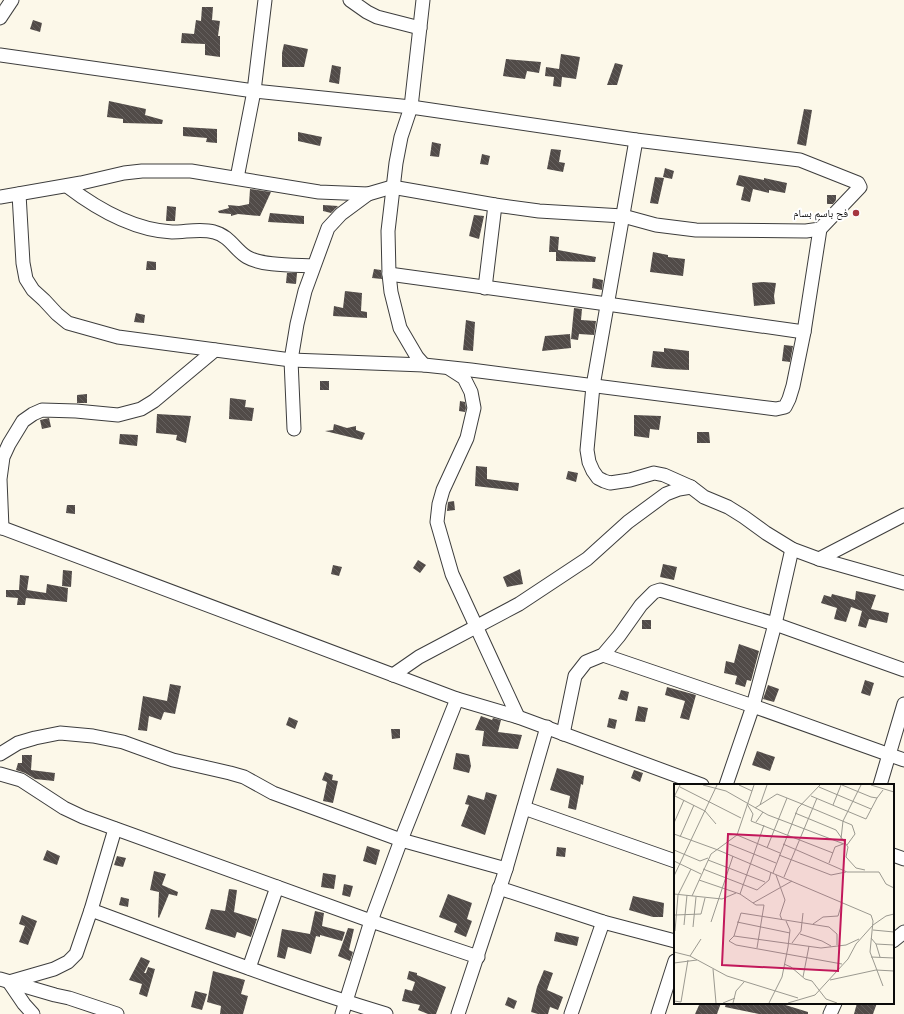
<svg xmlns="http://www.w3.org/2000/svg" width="904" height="1014" font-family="'Times New Roman','Noto Naskh Arabic',serif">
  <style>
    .building { fill: url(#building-back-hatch) }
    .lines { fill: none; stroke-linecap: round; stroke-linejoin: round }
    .minor-casing { stroke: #3d3d3d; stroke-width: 15 }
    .minor { stroke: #fff; stroke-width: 13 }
    .poi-dot { fill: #a6363f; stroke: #fff; stroke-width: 1.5 }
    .labels { text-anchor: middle; stroke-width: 4; stroke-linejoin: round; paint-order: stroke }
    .poi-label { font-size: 11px; fill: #0a0a0a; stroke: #fff; text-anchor: end }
    .inset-road { fill: none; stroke: #9b9990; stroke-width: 1 }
    .view { fill: #c2185b; fill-opacity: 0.15; stroke: #c2185b; stroke-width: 2 }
    .inset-edge { fill: none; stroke: #0a0a0a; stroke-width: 2 }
  </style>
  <defs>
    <pattern id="building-back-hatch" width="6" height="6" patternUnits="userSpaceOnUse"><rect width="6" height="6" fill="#514b48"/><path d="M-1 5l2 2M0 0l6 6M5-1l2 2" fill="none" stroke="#65605e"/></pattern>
  </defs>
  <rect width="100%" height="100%" fill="#fcf8e9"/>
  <g class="building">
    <path d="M202,7H213L212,20L220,21L218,36H220V57L205,55V44L181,43L182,33L194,34L196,20L201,21Z"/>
    <path d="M33,20L42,23L40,32L30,29Z"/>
    <path d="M284,44L308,49L304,67H282V53Z"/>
    <path d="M561,54L580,57L576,79L562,77L561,87L553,86L554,77L545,76L546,67L559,69Z"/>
    <path d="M506,59L541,62L539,73L527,71L525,79L503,76Z"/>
    <path d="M615,63L623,65L617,85H607Z"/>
    <path d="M332,65L341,67L339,84L329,82Z"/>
    <path d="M109,101L146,109L145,115L163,120L162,124L123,123V119L107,117Z"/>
    <path d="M804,109L812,110L806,146L797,144Z"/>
    <path d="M183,127L217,129V143L206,142L207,138L183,136Z"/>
    <path d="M298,132L322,137L320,146L298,141Z"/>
    <path d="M432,142L441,144L439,157L430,156Z"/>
    <path d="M551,149L561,150L559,162L565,163L563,172L547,169Z"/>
    <path d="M482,154L490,156L488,165L480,164Z"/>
    <path d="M665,168L674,171L672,179L663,177Z"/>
    <path d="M739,175L764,180V178L787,183L785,193L769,190V193L753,189L750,202L741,200L744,187L736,185Z"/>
    <path d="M655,177L664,178L658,204L650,203Z"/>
    <path d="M250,189L271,192L260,216L238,214L231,216V214L219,213L218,211L229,208L228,205L239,206L249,204Z"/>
    <path d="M827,195H836V200L833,204H827Z"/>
    <path d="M323,205L338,206L331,213L323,211Z"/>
    <path d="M167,206L176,207L175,221H166Z"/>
    <path d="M270,213L304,216V224L268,222Z"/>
    <path d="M474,215L484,216L479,239L469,236Z"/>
    <path d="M550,236L559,237L558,250L596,257L595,262L556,261V252H549Z"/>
    <path d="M653,252L668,255V257L685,259L683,276L650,272Z"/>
    <path d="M147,261L156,262V270H146Z"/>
    <path d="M374,269L381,270L382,279L372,278Z"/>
    <path d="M287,273H297L296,284L286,283Z"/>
    <path d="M593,278L603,280L602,290L592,288Z"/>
    <path d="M763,282L776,283L774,296L775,304L754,306L752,283Z"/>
    <path d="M345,291L362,293L361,311L367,312V318L333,316L334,306L343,308Z"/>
    <path d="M574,308L582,309L581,320L596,321L594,335L579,334L578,340L571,339Z"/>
    <path d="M136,313L145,315L144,323L134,322Z"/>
    <path d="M466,320L475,322L473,351L463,350Z"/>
    <path d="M570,334L571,348L542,351L545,336Z"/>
    <path d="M784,345L793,346L790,362L782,361Z"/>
    <path d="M664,348L689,351V370L667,369L651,367L653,351L664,352Z"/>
    <rect x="320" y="381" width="9" height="9"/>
    <path d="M87,394V403H77V395Z"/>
    <path d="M230,398L246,400L245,407L254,408L252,421L229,419Z"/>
    <path d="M460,401L465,402L466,408L465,412L459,411Z"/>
    <path d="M157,414L191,416L186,443L176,440L177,435L156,433Z"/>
    <path d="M634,415L661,416L659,430L650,429L649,438L634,436Z"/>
    <path d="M49,418L51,427L42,429L40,420Z"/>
    <path d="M334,424L347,428L356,426V430L365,433L362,440L325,431L333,430Z"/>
    <path d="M697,432H709L710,443H697Z"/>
    <path d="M120,434L138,435L137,446L119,444Z"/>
    <path d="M476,466L487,467V479L519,483L518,491L475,486Z"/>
    <path d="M568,471L578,473L576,482L566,479Z"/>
    <path d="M454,501L455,510L447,511L448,502Z"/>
    <path d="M67,505H75V514L66,513Z"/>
    <path d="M418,560L426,565L420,573L413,568Z"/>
    <path d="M663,564L677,567L674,580L660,577Z"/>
    <path d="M333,565L342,567L339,576L331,574Z"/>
    <path d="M520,569L523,584L507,587L503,577Z"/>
    <path d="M63,570L72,571L71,587L62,586Z"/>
    <path d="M20,575L29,576L27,590L46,593L47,584L68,588L67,602L26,598L25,605H17L18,598L6,597V590H19Z"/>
    <path d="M856,591L876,595L871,609L889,613L887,623L869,619L866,628L858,626L862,611L851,607L846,622L834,619L837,608L821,603L824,595L831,597L832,594L855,600Z"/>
    <rect x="642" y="620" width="9" height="9"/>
    <path d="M739,644L759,651L751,681L747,680L745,687L735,684L737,676L724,673L726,661L734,663Z"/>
    <path d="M865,680L874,683L870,696L861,693Z"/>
    <path d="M170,684L181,686L175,714L164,712L161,720L149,716L147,731L138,730L143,696L167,701Z"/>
    <path d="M768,685L779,689L774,702L763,699Z"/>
    <path d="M667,687L696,695L689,720L680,718L685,701L665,695Z"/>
    <path d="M621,690L629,692L627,701L618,699Z"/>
    <path d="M638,706L648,708L645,722L635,721Z"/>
    <path d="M481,716L492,720L493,718L501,720L498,732L522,735L518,749L482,746L484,731L475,730Z"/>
    <path d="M289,717L298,721L295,729L286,725Z"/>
    <path d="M609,718L617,720L615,729L607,727Z"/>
    <path d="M391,729H400V738L392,739Z"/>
    <path d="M757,751L775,757L770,771L752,765Z"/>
    <path d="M456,753L469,755L471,766L469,773L453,769Z"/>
    <path d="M22,755H32L31,770L55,773L54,781L35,779L25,773L16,770L18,763H22Z"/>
    <path d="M557,768L584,776L583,785L581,784L576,810L568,808L570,796L550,790Z"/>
    <path d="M634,770L643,773L640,782L631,778Z"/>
    <path d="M325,772L333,775L332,780L338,781L333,803L323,801L327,782L322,780Z"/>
    <path d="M486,792L497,795L485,835L461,826L469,805L465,804L468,795L484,800Z"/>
    <path d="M367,846L380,850L376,865L363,861Z"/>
    <path d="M557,847L566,848L565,857L556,856Z"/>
    <path d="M47,850L60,856L57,865L43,860Z"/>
    <path d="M117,856L126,858L123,867L114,865Z"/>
    <path d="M154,871L166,874L162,885L178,892L177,896L169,894L159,918L158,917L159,892L150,890Z"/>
    <path d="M323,873L336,875L334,889L321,887Z"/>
    <path d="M344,884L353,886L350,897L342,895Z"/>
    <path d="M229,889L237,890L234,912L257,919L251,937L237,932L235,938L205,929L211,909L225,911Z"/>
    <path d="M448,894L472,903L467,919L472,921L466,937L454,932L457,924L439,917Z"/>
    <path d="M633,896L664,903L663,917H653L629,910Z"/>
    <path d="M121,897L129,899L128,907L119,905Z"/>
    <path d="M315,911L324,913L322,926L345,932L342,941L320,935V937L316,936L311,954L288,947L285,959L277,957L282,929L310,934Z"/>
    <path d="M22,915L37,921L28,945L19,942L25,926L19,924Z"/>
    <path d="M348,928L354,929L349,950L353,952L350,961L338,956Z"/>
    <path d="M556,932L579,937L577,946L554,941Z"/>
    <path d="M141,957L150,961L144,973H146L148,967L155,969L147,997L139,994L142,984L129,980Z"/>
    <path d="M544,970L553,973L547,990L563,997L558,1010L550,1007L548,1014H538L531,1012L537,987Z"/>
    <path d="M213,971L245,980L241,994L248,996L243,1014H220L221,1006L207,1002Z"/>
    <path d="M409,971L417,973V975L446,987L436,1014H428L418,1010L420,1005L402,1001L405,989L412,991L415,982L407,979Z"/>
    <path d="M195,991L207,994L202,1010L191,1007Z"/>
    <path d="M508,997L517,1001L514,1009L505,1005Z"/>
    <path d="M700,1003H721L717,1014H695Z"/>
    <path d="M726,1003H779L808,1012V1014H759L725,1007Z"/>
    <path d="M857,1003H877L873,1014H854Z"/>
  </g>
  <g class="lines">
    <g class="minor-casing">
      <g id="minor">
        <path d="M350,0L367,12L377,17L420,28"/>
        <path d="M423,0L411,107L401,137L396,163L388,231L389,274L391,292L400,328L417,357L424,365"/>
        <path d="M0,18L12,0"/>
        <path d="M0,55L254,91L411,107L636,140L800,160L858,183L860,187L820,229L804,332L793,386L789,399L785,407L776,409L471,370L424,365L291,360L118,337L68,323L57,314L44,300L33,290L26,279L23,263L19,194"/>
        <path d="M636,140L593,386L587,450L589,462L593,471L598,478L604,481L610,483L630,480L654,473L664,475L691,487L704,497L728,507L744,517L766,533L792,549L819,559L904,583"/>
        <path d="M237,178L254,91L265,0"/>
        <path d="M67,186C97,209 133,230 172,232C186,232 201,228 214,232C230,236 235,250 247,257C262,266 296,265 313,266"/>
        <path d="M0,197L81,183L124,173L142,171H191L319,192L368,194L392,187L495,205L539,211L623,216L656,225L696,230L806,231L820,229"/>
        <path d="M389,274L607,304L804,332"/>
        <path d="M485,288L495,205"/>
        <path d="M450,369L464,378L471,392L474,408L467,438L443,490L439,504L437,522L452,574L518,717"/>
        <path d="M294,429L291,360L297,324L305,291L328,228L341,214L368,194"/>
        <path d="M0,527L457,699L518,717L702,785"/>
        <path d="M2,528L0,479L3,457L9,444L23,421L33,414L42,410L76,411L118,415L141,409L154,401L215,350"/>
        <path d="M819,559L904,515"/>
        <path d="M603,655L753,706L890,755L904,760"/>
        <path d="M393,675L419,657L519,604L587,559L628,522L666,494L679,489L691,487"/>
        <path d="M563,734L575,676L586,662L603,655L619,636L641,605L654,592L660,590L775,624L904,670"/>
        <path d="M0,754L18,743L35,738L60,733L93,736L123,742L173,760L230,773L244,777L273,793L401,840L506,869"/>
        <path d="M0,774L21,780L64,808L83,817L371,921L478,957"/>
        <path d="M726,785L753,706L775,624L792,549"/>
        <path d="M880,785L904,704"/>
        <path d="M524,808L675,861"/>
        <path d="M893,855L904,859"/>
        <path d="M499,888L603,922L675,941"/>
        <path d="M91,910C189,946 286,984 386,1014"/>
        <path d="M893,941L904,932"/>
        <path d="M249,968L277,887"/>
        <path d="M0,979L55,995L69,998L117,1014"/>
        <path d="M9,982L54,969L68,962L76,954L91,910L115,829"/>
        <path d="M9,982L24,1004L33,1014"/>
        <path d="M342,1014L371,921L401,840L457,699"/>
        <path d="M458,1014L506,869L547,727"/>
        <path d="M571,1014L603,922"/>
        <path d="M658,1014L675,961"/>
        <path d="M830,1014L835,1003"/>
      </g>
    </g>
    <use href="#minor" class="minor"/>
  </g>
  <circle class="poi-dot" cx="856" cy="213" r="4"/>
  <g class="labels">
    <g class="poi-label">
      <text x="848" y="217">فح باسم بسام</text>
    </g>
  </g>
  <g transform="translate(674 784)">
    <rect width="220" height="220" fill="#fcf8e9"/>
    <path class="inset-road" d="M29,1L52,7L94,31L170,60M65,1L78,7M168,1L197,13L203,14L209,6M197,1L220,8M6,3L67,34M145,3L197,25M1,12L31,27L42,40M137,12L192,35L203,14M0,13L6,1M73,20L79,30L77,37L159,69M86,21L93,1M159,21L167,1M81,24L103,10L128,20L178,41L181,50L173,61M121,29L162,46L174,63L172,73L182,84L191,86M82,38L89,28M0,39L10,16M0,50L44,66L197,131L199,137L196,168L209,202M63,51L106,69M6,53L20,21M167,55L169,37L187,1M55,60L102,79M109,60L173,88H205L212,100L220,104M93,64L113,14M0,66L26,77L34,74M105,71L157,91L172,88M34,76L91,98M0,77L27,90M155,79L161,63L169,60M29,85L83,106L95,96L97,88M99,89L124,24L146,1M102,91L111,116L106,131L108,136M0,92L43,1M110,93L143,14M25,96L66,110L82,121H90L83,164M0,110L48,115L62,109M66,110L90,41M18,112L37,70L63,51L80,1M79,119L118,97M1,131L27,130L31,114M37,138L59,72M63,138L116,149M139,140L149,133L164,132L168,119M10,141L13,111M19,143L22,113M199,146L220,148M1,147L4,111L17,85M126,150L148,157L157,162M60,152L147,164L172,161L185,155M197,154L202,160L220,161M118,159L127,147L129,129M202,160L206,173M163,161V150L155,143L67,129L60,152L55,157L62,161L168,180M0,168L16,172L53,192L124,214M16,172L27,155M197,173L220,174M0,179L23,176M110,180L117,183L131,195L138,197L152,215L163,219M39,185L42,219M129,193L135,162M156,196L202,186L220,187M0,217L7,218L14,176M49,219L61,214M59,219L62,207L70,198M95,219L108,193L114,163L116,146L112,137M114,219L141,211L174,175L182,160L199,141L212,132L220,130"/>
    <path class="view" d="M54,50L171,56L164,187L48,181Z"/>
    <rect width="220" height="220" class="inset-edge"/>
  </g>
</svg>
